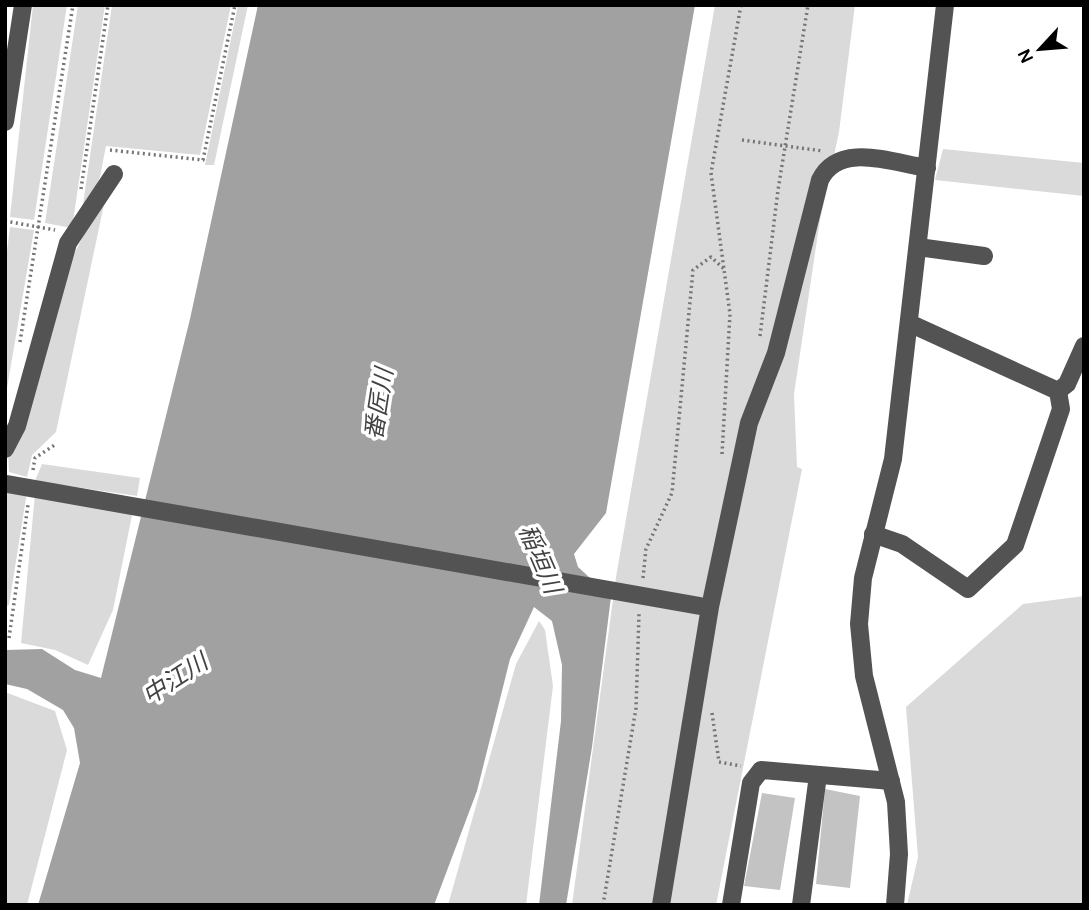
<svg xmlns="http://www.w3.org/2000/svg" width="1089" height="910" font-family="Karla,'Noto Sans JP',sans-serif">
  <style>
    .green { fill: #dadada }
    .water { fill: #a1a1a1 }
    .building { fill: #c3c3c3 }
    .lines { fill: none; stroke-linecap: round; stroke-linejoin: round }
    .path { stroke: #757575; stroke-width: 3.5; stroke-dasharray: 2 3.5; stroke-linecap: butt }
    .minor { stroke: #535353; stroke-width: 18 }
    .minor-bridge { stroke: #535353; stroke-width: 18 }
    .labels { text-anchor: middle; stroke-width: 7; stroke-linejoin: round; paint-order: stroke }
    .water-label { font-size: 24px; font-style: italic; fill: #424242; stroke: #fff }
  </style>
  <rect width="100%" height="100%" fill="#fff"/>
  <g class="green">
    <path d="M33,5H67L34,220L10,217Z"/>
    <path d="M78,5H105L72,228L45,223Z"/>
    <path d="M112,5H231L200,155L106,146L100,177L81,218Z"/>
    <path d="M238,5H248L214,165H205Z"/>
    <path d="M715,5H855L839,132L820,220L794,394L797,467L802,469L716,905H572L616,577Z"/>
    <path d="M943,149L1084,163V196L935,180Z"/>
    <path d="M107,190L56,432L32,455L27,477L9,472L8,452L72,258Z"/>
    <path d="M10,227L34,230L5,400V267Z"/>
    <path d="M42,464L140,478L137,496L35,481Z"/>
    <path d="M5,488L27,492L9,605L5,607Z"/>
    <path d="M35,494L133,510L113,610L88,665L55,650L21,643Z"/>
    <path d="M1084,596V905H907L918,857L906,707L1023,604Z"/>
    <path d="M539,621L545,630L553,686L526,905H448L516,664Z"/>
    <path d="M5,692L55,711L67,750L27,905H5Z"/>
  </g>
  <path class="water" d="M258,5H695L606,513L574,554L578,567L611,597L592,747L566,905H539L561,721L562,665L552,621L534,607L510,659L477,791L434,905H38L80,763L74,728L63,710L27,689L5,684V650L42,649L75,670L101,678L190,319Z"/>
  <g class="building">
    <path d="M825,789L860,796L850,888L816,884Z"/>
    <path d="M762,793L795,798L780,890L744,886Z"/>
  </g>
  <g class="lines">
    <g class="path">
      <path d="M742,140L823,151"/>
      <path d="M110,150L203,160L235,5"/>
      <path d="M81,189L108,5"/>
      <path d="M5,221L55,230"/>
      <path d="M760,336L778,190L808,5"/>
      <path d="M20,342L73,5"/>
      <path d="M722,454L730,314L711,173L741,5"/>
      <path d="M33,470L35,458L56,444"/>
      <path d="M643,578L646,549L672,493L693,270L711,257L724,269"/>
      <path d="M9,638L28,505"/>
      <path d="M712,713L719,762L741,766"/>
      <path d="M603,905L636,708L639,614"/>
    </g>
    <g class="minor">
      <path d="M5,122L23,5"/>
      <path d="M918,247L984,256"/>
      <path d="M909,323L1058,391L1067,384L1084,346"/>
      <path d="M5,449L17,426L68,243L114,174"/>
      <path d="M873,534L902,544L968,589L1015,545L1061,409L1058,391"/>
      <path d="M661,905L710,607L749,423L776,353L820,180C839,141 893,163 927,168"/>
      <path d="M731,905L751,783L761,770L891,781"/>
      <path d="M801,905L818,775"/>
      <path d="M895,905L899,854L896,802L864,676L859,624L863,578L893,459L945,5"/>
    </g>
    <path class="minor-bridge" d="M7,484L700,606"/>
  </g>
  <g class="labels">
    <g class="water-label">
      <text transform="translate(379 404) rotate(-81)" y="8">番匠川</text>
      <text transform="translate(540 559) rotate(67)" y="8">稲垣川</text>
      <text transform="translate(175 679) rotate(-33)" y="8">中江川</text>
    </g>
  </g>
  <rect width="1089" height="910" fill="none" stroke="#000000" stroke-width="14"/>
  <g transform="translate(1040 49) rotate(244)" stroke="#ffffff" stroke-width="5" paint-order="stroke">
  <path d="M0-5L12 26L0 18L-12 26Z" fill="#000000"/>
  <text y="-10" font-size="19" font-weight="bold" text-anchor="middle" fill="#000000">N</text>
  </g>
</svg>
